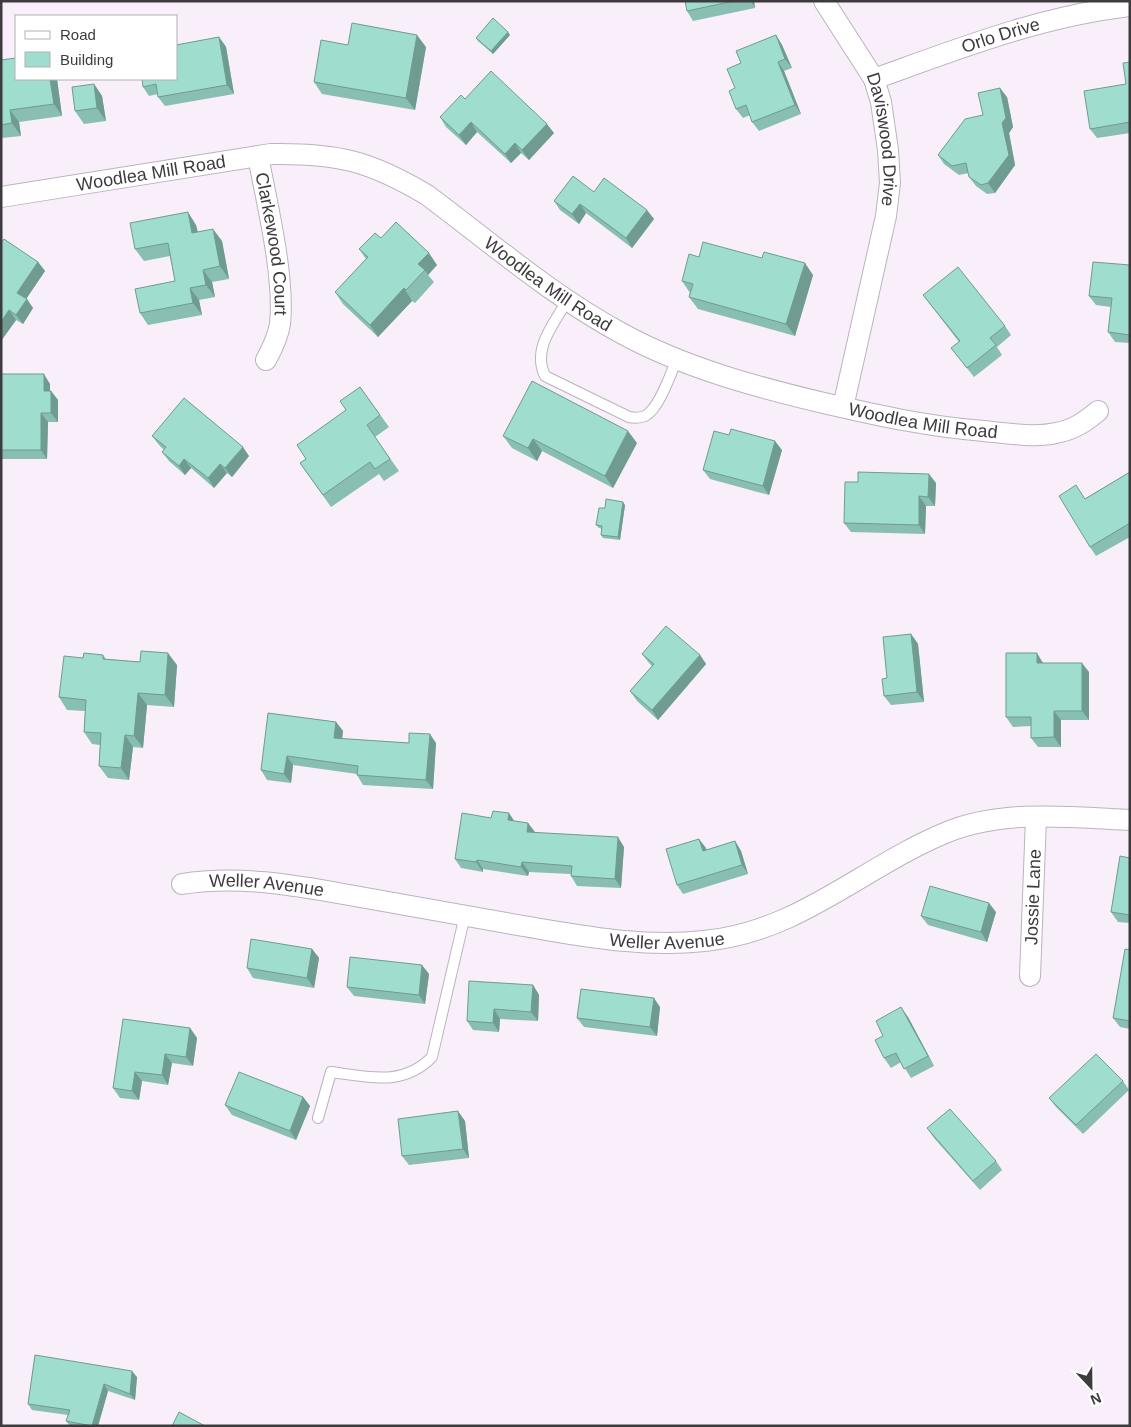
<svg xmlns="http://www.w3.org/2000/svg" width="1131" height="1427" font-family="Arial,sans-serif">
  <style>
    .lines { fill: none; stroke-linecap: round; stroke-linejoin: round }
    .lane-casing { stroke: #bbb3be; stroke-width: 12 }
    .street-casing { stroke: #bbb3be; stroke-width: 22 }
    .lane { stroke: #fff; stroke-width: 10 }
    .street { stroke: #fff; stroke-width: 20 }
    .wall { fill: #89beb2 }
    .shaded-wall { fill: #6f9b91 }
    .building { fill: #9fddcf; stroke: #6f9b91 }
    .labels { text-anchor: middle; stroke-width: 4; stroke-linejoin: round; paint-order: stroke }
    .street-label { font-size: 18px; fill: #3e3b3f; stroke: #fff }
  </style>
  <rect width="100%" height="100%" fill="#f8effa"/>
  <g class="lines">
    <g class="lane-casing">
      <g id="lane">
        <path d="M567,301C553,325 532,349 545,376L629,417C634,418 640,418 645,416C659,409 671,373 677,359"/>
        <path d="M318,1118L331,1072C368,1077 403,1087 432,1057L465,915"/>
      </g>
    </g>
    <g class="street-casing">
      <g id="street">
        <path id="s1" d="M824,1L874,79L881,102L888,150L890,183L886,216L843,407"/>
        <path id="s2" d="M874,79C958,49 1041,16 1130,6"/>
        <path id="s3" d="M258,156C267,204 285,277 280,324C278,337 272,349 266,360"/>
        <path id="s4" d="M1,197L271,154C338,153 370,161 427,195C490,242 551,295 621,333C685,368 756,387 828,404C880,416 931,427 984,431C1004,433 1036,438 1056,433C1073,430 1085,422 1098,411"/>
        <path id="s5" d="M182,884C238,875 293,885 349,895C407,905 465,916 523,926C584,936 643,948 704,941C799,932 861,868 945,833C1001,809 1070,817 1130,820"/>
        <path id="s6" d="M1030,976L1036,818"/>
      </g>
    </g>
    <use href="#lane" class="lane"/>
    <use href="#street" class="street"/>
  </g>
  <g class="wall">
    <path d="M685,1H754L755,8L693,21L687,11Z"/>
    <path d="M510,35L493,54L478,41L476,38Z"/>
    <path d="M776,35L782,45L792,68L784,71L801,114L759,131L752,122L750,115L743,118L736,109L735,88L741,63Z"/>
    <path d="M219,37L226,47L234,94L165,106L158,97V94L149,96L143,87Z"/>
    <path d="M348,45L426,47L415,110L322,94L314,82Z"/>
    <path d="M1,60L16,79H57L62,116L19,122L21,136L1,138Z"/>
    <path d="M1130,62V133L1097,138L1090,129L1126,84Z"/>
    <path d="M94,84L102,96L106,121L84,124L75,111Z"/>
    <path d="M1007,97L1013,127L1009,133L1015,165L995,193L987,194L976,186L969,177V173L959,175L944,164L938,155L983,115Z"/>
    <path d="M465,99L554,133L529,160L521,153L511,163L477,132L466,145L446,127L440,117Z"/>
    <path d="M594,192L654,219L632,248L586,213L579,224L560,210L554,201Z"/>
    <path d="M196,225L198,232L222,241L229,279L212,282L215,297L199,300L202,315L148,325L140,313L175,281L170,256L144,261L135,249Z"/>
    <path d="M381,238L437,265L428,275L434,282L415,303L412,301L378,337L343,304L335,292L366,259L359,249Z"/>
    <path d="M1,243L38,262L45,271L26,299L33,308L23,324L16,320L1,341Z"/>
    <path d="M699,257L813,275L795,336L698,309L689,297L690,293L682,281Z"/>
    <path d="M1130,265V343L1115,342L1108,332L1111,307L1096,305L1089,296Z"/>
    <path d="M923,295L1005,326L1011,335L997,347L1002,355L974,377L951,348L959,342Z"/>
    <path d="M1,374L50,384V391H51L58,400V422H48L47,459H1Z"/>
    <path d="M360,387L389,427L375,437L399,471L384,481L379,474L331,507L300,463L306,459L346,410Z"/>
    <path d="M152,436L249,456L232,477L227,473L214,488L191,468L185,475L169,461L162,452L164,450L159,445Z"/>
    <path d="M503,436L637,443L613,488L542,451L537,461L512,448Z"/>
    <path d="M782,450L769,495L710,479L703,470Z"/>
    <path d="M1130,472V537L1096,556L1090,547L1086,498Z"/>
    <path d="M936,483L935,506H926L925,534L851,532L844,523Z"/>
    <path d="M625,505L620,540L603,538L601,535L602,529L599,528L596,525L605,508Z"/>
    <path d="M911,634L918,644L924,702L891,705L884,696L887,678Z"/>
    <path d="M642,654L700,655L706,664L658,720L637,701L630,691L652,666L649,663Z"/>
    <path d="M103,655L106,659L177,665L174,707L147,705L143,748L133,747L129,780L108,778L99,766L100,745L92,744L84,732L85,711L67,710L59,697L83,658Z"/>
    <path d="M1043,663L1089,672V720H1061V747H1038L1031,738V726L1013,727L1006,717Z"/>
    <path d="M336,722L343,731L342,739L409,743H436L433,789L363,785L357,775V774L293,765L291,783L267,780L261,770Z"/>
    <path d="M514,821L528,823L534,832L624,847L621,888L577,886L571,876V874L529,872L528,876L483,869V872L461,868L455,859Z"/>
    <path d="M699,839L706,850L735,841L741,851L748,874L683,894L677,885Z"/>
    <path d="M1130,858V923L1118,922L1111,912Z"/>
    <path d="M996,912L987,942L928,925L921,916Z"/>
    <path d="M312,949L319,958L314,988L253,978L247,968Z"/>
    <path d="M1130,950V1029L1120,1027L1113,1018Z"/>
    <path d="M429,974L425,1004L354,996L347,987Z"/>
    <path d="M533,985L539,995L538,1021L500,1019L499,1032L473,1030L467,1021Z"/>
    <path d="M660,1007L657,1036L584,1027L577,1018Z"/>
    <path d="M908,1017L934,1066L911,1078L901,1062L891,1068L884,1058L883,1036Z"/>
    <path d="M190,1028L197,1038L193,1066L172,1063L168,1085L142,1081L139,1100L120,1098L113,1088Z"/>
    <path d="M1123,1081L1129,1090L1083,1134L1056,1107L1049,1098Z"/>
    <path d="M303,1097L310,1106L296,1140L232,1115L225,1105Z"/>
    <path d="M465,1121L469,1158L409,1165L402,1156Z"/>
    <path d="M927,1128L996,1161L1002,1170L980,1190L934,1138Z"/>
    <path d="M35,1355L137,1377L135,1400L108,1391L98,1426H70L66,1421L68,1415L32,1410L28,1404Z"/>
  </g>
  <g class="shaded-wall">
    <path d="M751,1H754L755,8Z"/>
    <path d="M508,32L510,35L493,54L491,51Z"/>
    <path d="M417,35L426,47L415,110L406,98Z"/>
    <path d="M776,35L782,45L792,68L785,59Z"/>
    <path d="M219,37L226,47L234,94L227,85Z"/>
    <path d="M778,62L784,71L801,114L795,105Z"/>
    <path d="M50,79H57L62,116L54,104Z"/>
    <path d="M94,84L102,96L106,121L97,108Z"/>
    <path d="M1000,88L1007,97L1013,127L1009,133L1015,165L995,193L988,183L1002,123Z"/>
    <path d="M10,110L19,122L21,136L12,123Z"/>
    <path d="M471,122L477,132L466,145L459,135Z"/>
    <path d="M547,124L554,133L529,160L522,150Z"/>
    <path d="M515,143L521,153L511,163L505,154Z"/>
    <path d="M580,204L586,213L579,224L572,214Z"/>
    <path d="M647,210L654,219L632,248L626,238Z"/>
    <path d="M188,212L196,225L200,245L192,233Z"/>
    <path d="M213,229L222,241L229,279L220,266Z"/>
    <path d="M429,253L437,265L428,275L425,270L418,264Z"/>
    <path d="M38,262L45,271L24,302L17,293Z"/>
    <path d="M805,263L813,275L795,336L786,324Z"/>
    <path d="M203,270L212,282L215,297L206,285Z"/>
    <path d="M190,288L199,300L202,315L193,303Z"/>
    <path d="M404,288L412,301L378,337L370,325Z"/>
    <path d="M27,299L33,308L23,324L16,315Z"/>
    <path d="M9,310L16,320L1,341V322Z"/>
    <path d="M44,374L50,384V400L44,391Z"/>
    <path d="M51,391L58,400V422L51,413Z"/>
    <path d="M41,413L48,422L47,459L41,450Z"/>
    <path d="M628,431L637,443L613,488L605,476Z"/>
    <path d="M533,439L542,451L537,461L528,448Z"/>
    <path d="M775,441L782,450L769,495L763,486Z"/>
    <path d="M243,447L249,456L232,477L225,468Z"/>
    <path d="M184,459L191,468L185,475L179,466Z"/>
    <path d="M220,464L227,473L214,488L208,478Z"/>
    <path d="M929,474L936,483L935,506L928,497Z"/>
    <path d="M919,496L926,506L925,534L919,525Z"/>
    <path d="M623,502L625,505L620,540L618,537Z"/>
    <path d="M911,634L918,644L924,702L917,692Z"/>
    <path d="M168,653L177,665L174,707L165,695Z"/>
    <path d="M1037,653L1043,663V672L1037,663Z"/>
    <path d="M700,655L706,664L658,720L652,710Z"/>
    <path d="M1082,663L1089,672V720L1082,711Z"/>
    <path d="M138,693L147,705L143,748L134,736Z"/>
    <path d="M1054,711L1061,720V747L1054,737Z"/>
    <path d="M336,722L343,731L341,747L334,738Z"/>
    <path d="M430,734L436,743L433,789L426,780Z"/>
    <path d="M125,735L133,747L129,780L121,768Z"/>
    <path d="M287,756L293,765L291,783L284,774Z"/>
    <path d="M509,813L515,822L508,820Z"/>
    <path d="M528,823L535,832H527Z"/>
    <path d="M618,837L624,847L621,888L615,879Z"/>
    <path d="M699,839L706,848L710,860L703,851Z"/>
    <path d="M735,841L741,851L748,874L742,865Z"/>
    <path d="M477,860L483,869V872L476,862Z"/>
    <path d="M522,862L529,872L528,876L521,867Z"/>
    <path d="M989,903L996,912L987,942L981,932Z"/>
    <path d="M312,949L319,958L314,988L307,978Z"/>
    <path d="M422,965L429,974L425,1004L419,995Z"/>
    <path d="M533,985L539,995L538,1021L531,1012Z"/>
    <path d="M654,998L660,1007L657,1036L650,1027Z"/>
    <path d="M901,1007L908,1017L934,1066L928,1056Z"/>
    <path d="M494,1009L500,1019L499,1032L493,1023Z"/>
    <path d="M190,1028L197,1038L193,1066L186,1057Z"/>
    <path d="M165,1054L172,1063L168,1085L162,1075Z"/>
    <path d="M135,1072L142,1081L139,1100L132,1091Z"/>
    <path d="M303,1097L310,1106L296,1140L290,1131Z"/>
    <path d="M458,1111L465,1121L469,1158L463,1149Z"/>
    <path d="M132,1371L137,1377L135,1400L130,1394Z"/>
    <path d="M104,1384L108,1391L98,1426H92Z"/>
  </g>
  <g class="building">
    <path d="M685,1H734L687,11Z"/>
    <path d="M493,18L508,32L491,51L476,38Z"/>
    <path d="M352,23L417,35L406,98L314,82L321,40L348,45Z"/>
    <path d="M776,35L785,59L778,62L795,105L752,122L746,105L736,109L729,91L735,88L727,69L741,63L736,51Z"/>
    <path d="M219,37L227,85L158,97L156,84L143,87L142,79H176V45Z"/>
    <path d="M16,58V79H50L54,104L10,110L12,123L1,125V60Z"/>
    <path d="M1130,62V122L1090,129L1084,91L1126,84L1123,63Z"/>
    <path d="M491,71L547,124L522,150L515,143L505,154L471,122L459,135L440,117L461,95L465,99Z"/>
    <path d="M94,84L97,108L75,111L72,87Z"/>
    <path d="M1000,88L1006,118L1002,123L1009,155L988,183L981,185L969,177L966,163L952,166L938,155L965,119L983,115L978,93Z"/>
    <path d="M573,176L594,192L604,178L647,210L626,238L580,204L572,214L554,201Z"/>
    <path d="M188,212L192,233L213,229L220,266L203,270L206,285L190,288L193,303L140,313L135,289L175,281L168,243L135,249L130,223Z"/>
    <path d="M396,222L429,253L418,264L425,270L406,290L404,288L370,325L335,292L368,257L359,249L375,233L381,238Z"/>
    <path d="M4,239L38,262L17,293L27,299L16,315L9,310L1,322V243Z"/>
    <path d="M703,242L762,258L764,252L805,263L786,324L689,297L693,284L682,281L689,254L699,257Z"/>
    <path d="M1093,262L1130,265V335L1108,332L1112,298L1089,296Z"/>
    <path d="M958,267L1005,326L990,338L996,345L967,368L951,348L960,341L923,295Z"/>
    <path d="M1,374H44V391H51V413H41V450H1Z"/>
    <path d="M532,381L628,431L605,476L533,439L528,448L503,436Z"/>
    <path d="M360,387L380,415L367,425L390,459L375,469L370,462L323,495L300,463L306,459L297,445L346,410L340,401Z"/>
    <path d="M184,398L243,447L225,468L220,464L208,478L184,459L179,466L162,452L166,447L152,436Z"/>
    <path d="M731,429L775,441L763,486L703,470L714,431L729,435Z"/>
    <path d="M858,472L929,474L928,497L919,496V525L844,523L845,482H858Z"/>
    <path d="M1130,472V523L1090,547L1059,496L1076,485L1085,499Z"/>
    <path d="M606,499L623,502L618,537L601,535L602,526L596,525L599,508H605Z"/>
    <path d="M666,626L700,655L652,710L630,691L654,664L642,654Z"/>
    <path d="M911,634L917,692L884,696L882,679L887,678L883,637Z"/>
    <path d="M141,651L168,653L165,695L138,693L134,736L125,735L121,768L99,766L101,733L84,732L86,700L59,697L64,656L83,658L84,653L103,655V659L140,662Z"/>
    <path d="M1006,653H1037V663H1082V711H1054V737L1031,738V717H1006Z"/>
    <path d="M268,713L336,722L334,738L409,743V733L430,734L426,780L357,775L358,766L287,756L284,774L261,770Z"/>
    <path d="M493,811L509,813L508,820L528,823L527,832L618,837L615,879L571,876L572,866L522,862L521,867L477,860L476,862L455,859L462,813L491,818Z"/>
    <path d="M699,839L703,851L735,841L742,865L677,885L666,849Z"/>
    <path d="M1120,856L1130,858V915L1111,912Z"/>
    <path d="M930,886L989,903L981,932L921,916Z"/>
    <path d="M251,939L312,949L307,978L247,968Z"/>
    <path d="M1125,949L1130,950V1021L1113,1018Z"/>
    <path d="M350,957L422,965L419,995L347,987Z"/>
    <path d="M469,981L533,985L531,1012L494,1009L493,1023L467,1021Z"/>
    <path d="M581,989L654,998L650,1027L577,1018Z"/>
    <path d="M901,1007L928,1056L904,1069L896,1053L884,1058L875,1040L883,1036L876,1021Z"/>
    <path d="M123,1019L190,1028L186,1057L165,1054L162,1075L135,1072L132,1091L113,1088Z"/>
    <path d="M1096,1054L1123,1081L1076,1125L1049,1098Z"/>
    <path d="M239,1072L303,1097L290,1131L225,1105Z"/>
    <path d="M950,1109L996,1161L973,1181L927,1128Z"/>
    <path d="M458,1111L463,1149L402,1156L398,1119Z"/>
    <path d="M35,1355L132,1371L130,1394L104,1384L92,1426L66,1421L70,1410L28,1404Z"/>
    <path d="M179,1412L205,1426H172Z"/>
  </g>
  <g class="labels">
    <g class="street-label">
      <text dy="6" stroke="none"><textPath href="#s2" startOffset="134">Orlo Drive</textPath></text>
      <text dy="6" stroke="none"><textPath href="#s1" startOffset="154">Daviswood Drive</textPath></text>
      <text dy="6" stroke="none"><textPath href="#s4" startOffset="152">Woodlea Mill Road</textPath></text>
      <text dy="6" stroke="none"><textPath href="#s3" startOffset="89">Clarkewood Court</textPath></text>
      <text dy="6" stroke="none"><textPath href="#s4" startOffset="588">Woodlea Mill Road</textPath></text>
      <text dy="6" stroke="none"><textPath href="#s4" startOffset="992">Woodlea Mill Road</textPath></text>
      <text dy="6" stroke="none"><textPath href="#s5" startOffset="85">Weller Avenue</textPath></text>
      <text dy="6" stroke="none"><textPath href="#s6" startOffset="79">Jossie Lane</textPath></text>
      <text dy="6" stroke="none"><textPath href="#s5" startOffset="490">Weller Avenue</textPath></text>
    </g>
  </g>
  <rect width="1131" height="1427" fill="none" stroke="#3e3b3f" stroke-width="5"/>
  <rect x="15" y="15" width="162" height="65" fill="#ffffff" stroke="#b2b1b2"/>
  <rect x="25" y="31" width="25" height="8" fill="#ffffff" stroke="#b2b1b2"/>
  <text x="60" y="40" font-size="15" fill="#3e3b3f">Road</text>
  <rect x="25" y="52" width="25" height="15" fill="#9fddcf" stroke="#b2b1b2"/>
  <text x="60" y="65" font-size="15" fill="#3e3b3f">Building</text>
  <g transform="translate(1091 1387) rotate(158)" stroke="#ffffff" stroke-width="4" paint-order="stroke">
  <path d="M0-4L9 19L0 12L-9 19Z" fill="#3e3b3f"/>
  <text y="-8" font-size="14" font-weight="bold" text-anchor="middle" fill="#3e3b3f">N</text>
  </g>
</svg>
